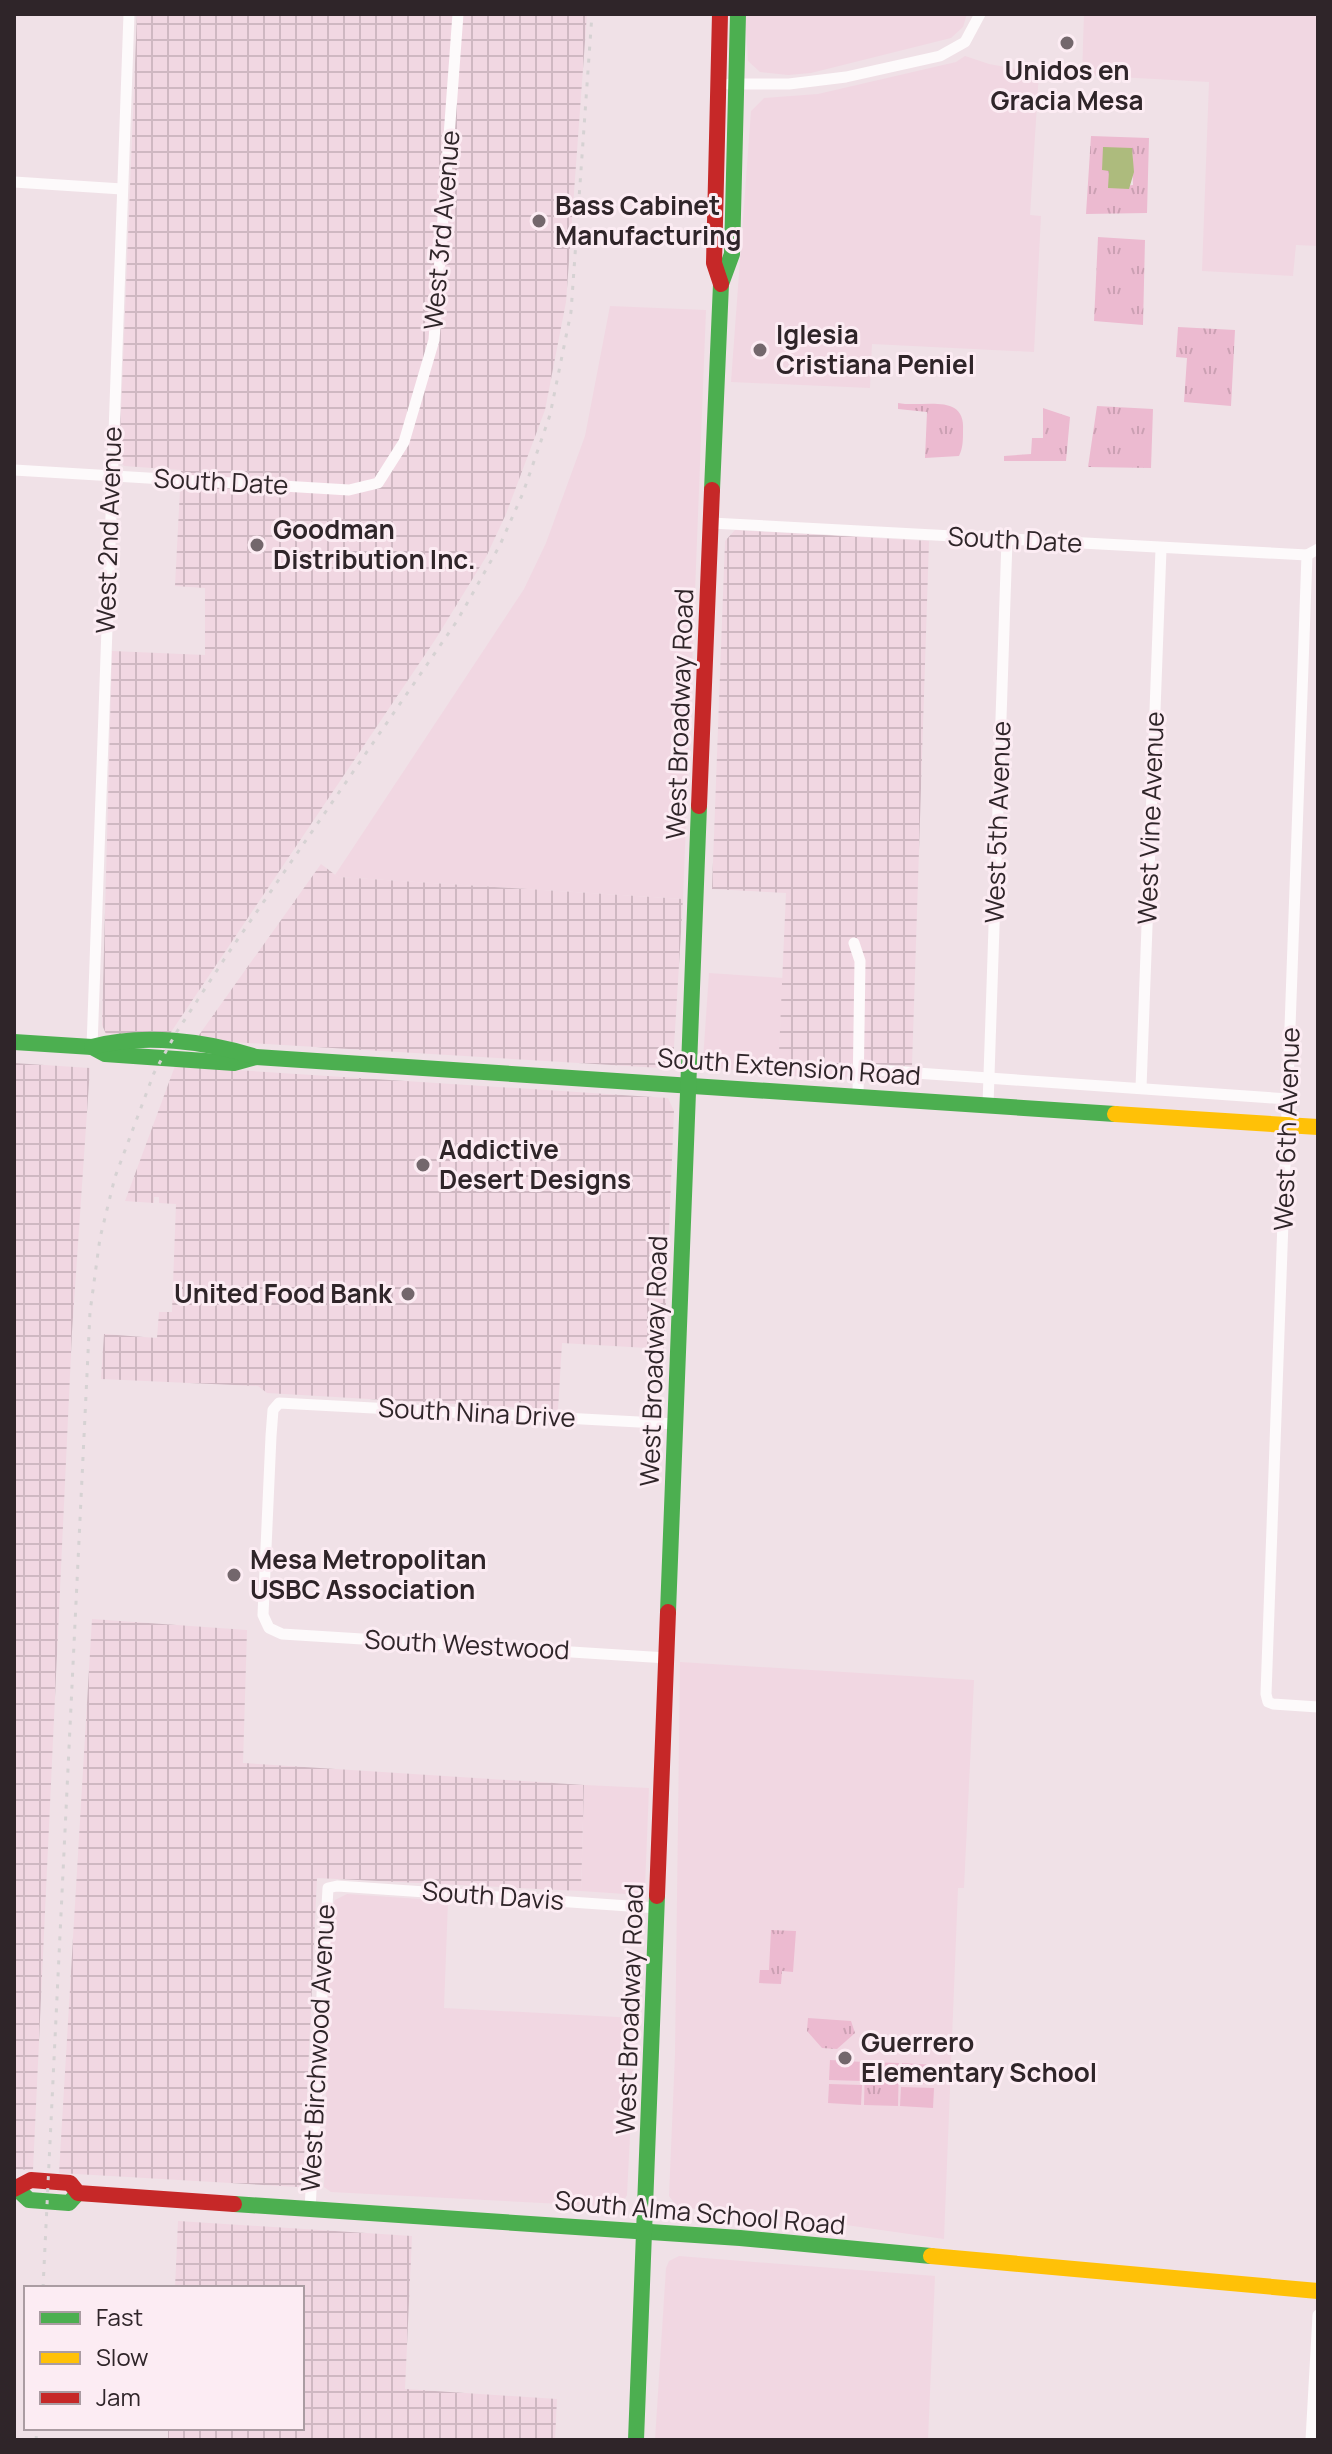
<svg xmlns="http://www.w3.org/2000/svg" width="1332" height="2454" font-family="Manrope,sans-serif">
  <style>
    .built { fill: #f1d7e2 }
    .industrial { fill: url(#industrial-grid) }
    .park { fill: url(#park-tufts); fill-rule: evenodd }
    .pitch { fill: #ecbad0 }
    .water { fill: #adbb7d }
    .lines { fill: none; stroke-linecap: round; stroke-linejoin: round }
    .street { stroke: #fdfafb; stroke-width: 11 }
    .fast { stroke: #4caf50; stroke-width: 16 }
    .slow { stroke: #ffc107; stroke-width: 16 }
    .jam { stroke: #c62828; stroke-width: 16 }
    .rail { stroke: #d6d2d3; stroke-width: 3; stroke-dasharray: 4 8; stroke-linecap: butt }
    .poi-dot { fill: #73676c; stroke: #fcecf3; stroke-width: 3 }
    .labels { text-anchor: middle; stroke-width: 6; stroke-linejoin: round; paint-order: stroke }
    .poi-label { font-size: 26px; font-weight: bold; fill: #2f2529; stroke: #fcecf3; text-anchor: start }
    .street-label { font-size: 26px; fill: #2f2529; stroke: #fcecf3 }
  </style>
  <defs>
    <pattern id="industrial-grid" width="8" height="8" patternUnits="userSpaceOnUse" patternTransform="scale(2)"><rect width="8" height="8" fill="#f1d7e2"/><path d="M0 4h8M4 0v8" fill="none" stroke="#cfb8c2"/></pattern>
    <pattern id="park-tufts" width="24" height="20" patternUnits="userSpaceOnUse" patternTransform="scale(2)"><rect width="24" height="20" fill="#ecbad0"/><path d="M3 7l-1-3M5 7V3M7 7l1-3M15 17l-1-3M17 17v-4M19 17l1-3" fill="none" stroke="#cba0b3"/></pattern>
  </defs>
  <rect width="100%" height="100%" fill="#f0e1e7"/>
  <g class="built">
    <path d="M745,14H967L963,27L951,38L811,73L788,75L760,72L748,61Z"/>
    <path d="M1084,14H1318V246L1296,245L1293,276L1202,271L1209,82L1082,75Z"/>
    <path d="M965,56L989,64L1039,73L1030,215L1041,216L1034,352L872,344L870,388L731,382L751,111L764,98L818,94L956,62Z"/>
    <path d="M610,306L706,310L683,899L338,877L335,875L524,589L546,543L585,436Z"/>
    <path d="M709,973L783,978L778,1075L706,1067L703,1060Z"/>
    <path d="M680,1662L974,1680L964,1888H958L944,2239L797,2218L685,2208L677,2207L669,2196L675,2054Z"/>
    <path d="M584,1785L649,1788L645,1887L640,1895L581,1891Z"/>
    <path d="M347,1894L448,1901L444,2008L636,2018L627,2195L620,2207L331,2192L324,2187L330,1912L335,1900Z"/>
    <path d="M679,2256L935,2276L928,2440H655L666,2268L669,2261Z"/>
  </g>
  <g class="industrial">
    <path d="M137,14H587L566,302L545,410L506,514L486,557L435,640L167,1038L106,1034L102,1025L112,651L205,655V588L175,586L181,470L124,466L119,460Z"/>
    <path d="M735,530L929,541L912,1066L851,1063L847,1077L839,1079L778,1075L786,893L712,889L725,541Z"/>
    <path d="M321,864L338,877L683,899L673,1063L661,1068L199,1040V1035Z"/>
    <path d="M14,1063L90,1068L72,1332L33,2170L14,2169Z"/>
    <path d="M175,1066L668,1098L674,1111L664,1349L562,1343L558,1410L267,1393L258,1386L101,1379L104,1334L157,1338L159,1312H172L176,1204L159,1203V1197H154V1203L125,1201Z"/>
    <path d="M92,1619L247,1630L243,1763L584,1785L581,1891L317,1878L303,2181L299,2187L59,2173Z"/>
    <path d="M178,2221L412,2236L405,2389L557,2399L555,2440H168V2428H302V2288H175Z"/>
  </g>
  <g class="park">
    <path d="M1091,136L1149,138L1147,213L1086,214ZM1132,148L1133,185L1109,188V171Z"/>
    <path d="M1098,237L1145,240L1143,325L1094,321Z"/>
    <path d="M1178,327L1235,330L1231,406L1184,402L1187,358L1176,357Z"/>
    <path d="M898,403C924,408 966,392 963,431C963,440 963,448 959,456L925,458L927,412L898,409Z"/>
    <path d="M1097,406L1153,409L1151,468L1088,467Z"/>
    <path d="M1043,408L1070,417L1066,461H1004V456L1031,454L1032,438H1043Z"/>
    <path d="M771,1930L796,1931L793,1972L782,1971L781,1984L759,1983L760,1970H769Z"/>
    <path d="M808,2018L851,2021L855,2033L837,2049L822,2048L807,2031Z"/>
    <path d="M865,2062L899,2063L898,2106L864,2105Z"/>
  </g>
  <g class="pitch">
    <path d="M830,2060L863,2062L862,2081L829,2080Z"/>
    <path d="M902,2063L935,2065V2084L901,2083Z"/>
    <path d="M829,2084L862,2085L861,2105L828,2103Z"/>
    <path d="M901,2087L934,2088L933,2108L900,2106Z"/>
  </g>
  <path class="water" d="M1103,147L1132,148L1134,172L1129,189L1108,188L1109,171L1102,170Z"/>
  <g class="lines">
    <g class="street">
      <path d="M729,84H789L846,77L940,56L965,42L980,14"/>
      <path d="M14,182L122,189"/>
      <path d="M14,470L349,490L378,483L404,442L434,340L458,14"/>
      <path d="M711,523L1307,555L1318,549"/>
      <path d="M1307,555L1266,1694L1268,1702L1273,1704L1318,1707"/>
      <path d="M854,943L860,961L858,1096"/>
      <path d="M92,1047L129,14"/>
      <path d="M859,1069L1288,1099"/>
      <path d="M1141,1088L1161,549"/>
      <path d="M988,1105L1007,540"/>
      <path d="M667,1658L282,1634L269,1628L263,1615L271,1436L273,1410L279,1403L676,1424"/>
      <path d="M310,2209L328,1888L337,1886L658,1908"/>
      <path d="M1311,2440L1318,2315"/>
    </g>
    <g class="fast">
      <path d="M712,490L721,284L732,254L738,14"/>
      <path d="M14,1042L92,1047L105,1054L234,1063L256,1057"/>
      <path d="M92,1047C143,1033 206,1041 256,1057L1115,1114"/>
      <path d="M668,1612L699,806"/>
      <path d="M17,2189L29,2200L69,2203L78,2193"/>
      <path d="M234,2204L740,2238L931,2256"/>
      <path d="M636,2440L657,1896"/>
    </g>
    <g class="slow">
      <path d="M1115,1114L1318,1127"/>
      <path d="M931,2256L1318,2291"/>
    </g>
    <g class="jam">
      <path d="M720,14L714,263L721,284"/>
      <path d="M699,806L712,490"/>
      <path d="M657,1896L668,1612"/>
      <path d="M14,2189L31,2180L70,2183L78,2193L234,2204"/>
    </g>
    <g class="rail">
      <path d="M43,2288L90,1312L100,1238L115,1177L154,1073L176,1033L227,955L457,621L500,545L523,493L550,415L571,312L592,14"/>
      <path d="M36,2440L37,2428"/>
    </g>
  </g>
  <g class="poi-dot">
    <circle cx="1067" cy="43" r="8"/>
    <circle cx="539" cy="221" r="8"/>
    <circle cx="760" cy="350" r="8"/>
    <circle cx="257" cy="545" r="8"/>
    <circle cx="423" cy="1165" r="8"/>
    <circle cx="408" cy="1294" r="8"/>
    <circle cx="234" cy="1575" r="8"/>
    <circle cx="845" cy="2058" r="8"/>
  </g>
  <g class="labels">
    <g class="poi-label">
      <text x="1067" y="80" text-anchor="middle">Unidos en<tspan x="1067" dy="30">Gracia Mesa</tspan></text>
      <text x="555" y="215">Bass Cabinet<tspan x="555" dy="30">Manufacturing</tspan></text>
      <text x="776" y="344">Iglesia<tspan x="776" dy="30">Cristiana Peniel</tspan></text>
      <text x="273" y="539">Goodman<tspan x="273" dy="30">Distribution Inc.</tspan></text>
      <text x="439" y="1159">Addictive<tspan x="439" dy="30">Desert Designs</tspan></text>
      <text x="392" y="1303" text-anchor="end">United Food Bank</text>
      <text x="250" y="1569">Mesa Metropolitan<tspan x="250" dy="30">USBC Association</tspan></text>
      <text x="861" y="2052">Guerrero<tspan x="861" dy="30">Elementary School</tspan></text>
    </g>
    <g class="street-label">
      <text transform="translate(442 230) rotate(-85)" y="9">West 3rd Avenue</text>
      <text transform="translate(221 482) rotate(3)" y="9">South Date</text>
      <text transform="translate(109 530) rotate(-88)" y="9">West 2nd Avenue</text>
      <text transform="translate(1015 540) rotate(3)" y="9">South Date</text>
      <text transform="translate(680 714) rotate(-88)" y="9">West Broadway Road</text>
      <text transform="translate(1151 818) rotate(-88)" y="9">West Vine Avenue</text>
      <text transform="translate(998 822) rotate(-88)" y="9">West 5th Avenue</text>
      <text transform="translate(789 1067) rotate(4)" y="9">South Extension Road</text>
      <text transform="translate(1287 1129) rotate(-88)" y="9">West 6th Avenue</text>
      <text transform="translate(654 1361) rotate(-88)" y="9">West Broadway Road</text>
      <text transform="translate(477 1413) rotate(3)" y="9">South Nina Drive</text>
      <text transform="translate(467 1645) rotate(3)" y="9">South Westwood</text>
      <text transform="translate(493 1896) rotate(4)" y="9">South Davis</text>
      <text transform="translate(630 2009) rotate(-88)" y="9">West Broadway Road</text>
      <text transform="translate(318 2048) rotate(-87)" y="9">West Birchwood Avenue</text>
      <text transform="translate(700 2213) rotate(5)" y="9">South Alma School Road</text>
    </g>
  </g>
  <rect width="1332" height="2454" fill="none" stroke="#2f2529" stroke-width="32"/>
  <rect x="24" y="2286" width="280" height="144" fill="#fcecf3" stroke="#aa9ca2" stroke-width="2"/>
  <rect x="40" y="2312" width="40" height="12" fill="#4caf50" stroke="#aa9ca2" stroke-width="2"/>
  <text x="96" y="2326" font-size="24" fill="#2f2529">Fast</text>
  <rect x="40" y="2352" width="40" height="12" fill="#ffc107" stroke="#aa9ca2" stroke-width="2"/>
  <text x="96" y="2366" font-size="24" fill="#2f2529">Slow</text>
  <rect x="40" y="2392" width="40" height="12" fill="#c62828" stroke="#aa9ca2" stroke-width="2"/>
  <text x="96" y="2406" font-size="24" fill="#2f2529">Jam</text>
</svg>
